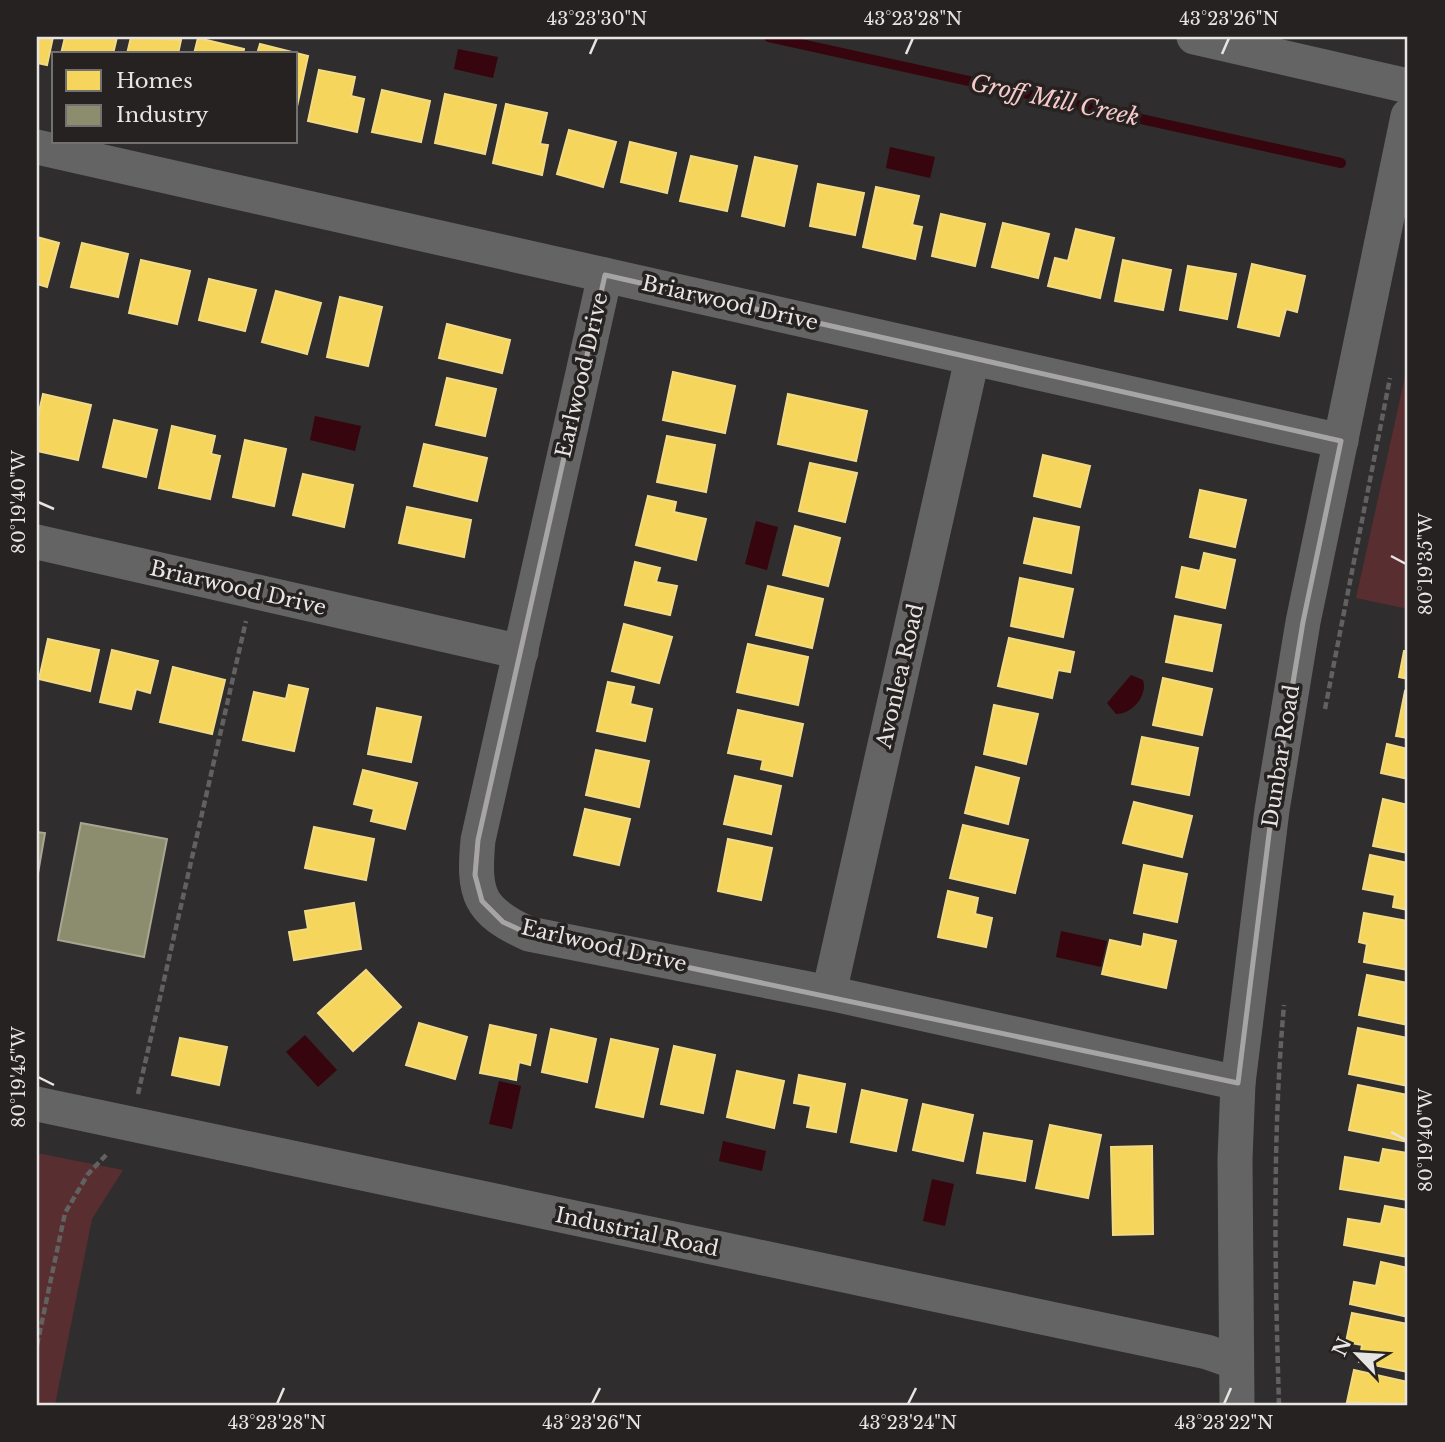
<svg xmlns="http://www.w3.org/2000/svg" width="1445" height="1442" font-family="'Libre Baskerville',serif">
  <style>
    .green { fill: #582e30 }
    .water { fill: #36050d }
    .homes { fill: #f6d55c; stroke: #f2da85; stroke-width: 2 }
    .industry { fill: #8c8c6e; stroke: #a7a691; stroke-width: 2 }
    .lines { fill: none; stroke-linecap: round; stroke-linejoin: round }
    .stream { stroke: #36050d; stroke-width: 10 }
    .path { stroke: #626161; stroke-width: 4.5; stroke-dasharray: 7 3.5; stroke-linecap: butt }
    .minor { stroke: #656464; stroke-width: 35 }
    .marked { fill: none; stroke: #a7a4a4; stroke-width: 5; stroke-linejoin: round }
    .ticks { fill: none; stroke: #e7e4e4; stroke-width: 2.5 }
    .labels { text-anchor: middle; stroke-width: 7; stroke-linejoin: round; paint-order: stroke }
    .street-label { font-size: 21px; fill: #e7e4e4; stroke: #262222 }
    .water-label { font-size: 23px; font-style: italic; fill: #f8c9c9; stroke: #262222 }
    .neatline { fill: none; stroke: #e7e4e4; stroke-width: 2.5 }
    .ticks-label { font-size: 18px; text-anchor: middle; fill: #e7e4e4 }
  </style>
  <rect width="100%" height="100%" fill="#2f2d2d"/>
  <g class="green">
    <path d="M1408,363V609L1356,598Z"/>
    <path d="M37,1153L123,1170L92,1219L55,1405H37Z"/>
  </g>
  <g class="water">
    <path d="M458,49L498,57L493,78L454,69Z"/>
    <path d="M890,147L935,157L930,178L886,168Z"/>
    <path d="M315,416L361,426L355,451L310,440Z"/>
    <path d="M756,521L778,527L767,570L745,564Z"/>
    <path d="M1131,675L1143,680C1148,696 1132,714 1116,714L1107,703Z"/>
    <path d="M1061,931L1107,941L1101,967L1056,957Z"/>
    <path d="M305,1035L337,1070L318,1087L286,1052Z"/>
    <path d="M499,1081L521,1086L512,1129L489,1124Z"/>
    <path d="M723,1141L766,1151L762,1171L719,1161Z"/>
    <path d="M932,1179L954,1184L945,1226L923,1221Z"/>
  </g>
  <g class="homes">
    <path d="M37,37H53L47,65L37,63Z"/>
    <path d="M65,37H117L113,54H61Z"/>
    <path d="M131,37L181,40L178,54H127Z"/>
    <path d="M198,38L244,49L243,54H194Z"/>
    <path d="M260,44L308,56L296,111V54H257Z"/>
    <path d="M319,70L355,77L351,96L364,99L357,132L308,121Z"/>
    <path d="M382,90L430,101L421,142L372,132Z"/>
    <path d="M445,94L496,105L485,154L435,143Z"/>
    <path d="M506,104L547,113L540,144L548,145L542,175L493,163Z"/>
    <path d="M569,130L616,142L603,187L557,174Z"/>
    <path d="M630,142L676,153L667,193L621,182Z"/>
    <path d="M691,156L737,166L727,211L680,201Z"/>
    <path d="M755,157L797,166L784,226L742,216Z"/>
    <path d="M818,184L864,193L855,235L810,226Z"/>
    <path d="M876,187L919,196L912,225L922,227L915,259L863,247Z"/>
    <path d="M941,214L985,224L975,266L932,256Z"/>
    <path d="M1003,223L1049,234L1038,278L992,267Z"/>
    <path d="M1076,229L1114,238L1100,298L1048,286L1055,258L1068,261Z"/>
    <path d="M37,237L59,243L47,287L37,284Z"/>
    <path d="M82,243L128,254L118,297L71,287Z"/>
    <path d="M141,260L190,271L177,324L129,313Z"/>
    <path d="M1123,260L1171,270L1163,310L1115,301Z"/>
    <path d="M1252,264L1305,276L1297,312L1286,309L1279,336L1238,327Z"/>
    <path d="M1188,266L1236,274L1227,319L1180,310Z"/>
    <path d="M209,279L256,290L245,331L199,320Z"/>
    <path d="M276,291L321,303L307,354L262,342Z"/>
    <path d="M340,297L382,307L368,366L327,357Z"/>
    <path d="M447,324L510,340L502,373L439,358Z"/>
    <path d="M673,372L735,386L725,433L663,420Z"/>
    <path d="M447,378L496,389L485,436L436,425Z"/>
    <path d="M43,394L91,405L78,460L37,451V421Z"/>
    <path d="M788,394L867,411L856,461L778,444Z"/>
    <path d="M114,420L157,430L146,477L103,467Z"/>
    <path d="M172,426L215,436L211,454L220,456L210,499L159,488Z"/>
    <path d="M667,436L715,445L706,492L657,482Z"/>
    <path d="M245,440L286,449L274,506L233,497Z"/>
    <path d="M424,444L487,458L477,501L414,486Z"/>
    <path d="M1043,455L1090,466L1080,507L1034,496Z"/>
    <path d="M810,463L857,473L845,522L799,511Z"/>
    <path d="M303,474L353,485L344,527L293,515Z"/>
    <path d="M1200,490L1246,500L1235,547L1190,537Z"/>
    <path d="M648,496L676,502L674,512L706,519L696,560L636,545Z"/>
    <path d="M407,507L471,520L464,557L399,543Z"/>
    <path d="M1034,518L1079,527L1071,573L1024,563Z"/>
    <path d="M795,526L840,538L828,586L783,575Z"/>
    <path d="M1204,553L1235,560L1225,608L1176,597L1182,567L1200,571Z"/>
    <path d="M635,562L660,568L656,582L677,586L670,615L625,605Z"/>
    <path d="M1020,578L1073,589L1063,637L1011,626Z"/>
    <path d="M768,586L823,599L812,648L756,635Z"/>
    <path d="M1175,616L1221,625L1212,671L1166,662Z"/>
    <path d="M624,624L672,637L659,683L612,671Z"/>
    <path d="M1009,638L1074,652L1070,672L1058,670L1052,698L998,686Z"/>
    <path d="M48,639L99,650L90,691L39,679Z"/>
    <path d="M748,644L808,657L798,705L737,692Z"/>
    <path d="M112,650L158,661L150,693L136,689L131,709L100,702Z"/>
    <path d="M1404,651H1408V679L1399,677Z"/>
    <path d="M173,667L225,680L212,734L160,722Z"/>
    <path d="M1163,678L1212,689L1202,735L1153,725Z"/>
    <path d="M608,682L634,687L630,704L652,709L645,741L597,731Z"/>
    <path d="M289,685L308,689L294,751L243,740L254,692L286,699Z"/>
    <path d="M1405,691L1408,692V738L1396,736Z"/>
    <path d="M994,705L1038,714L1026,764L984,754Z"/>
    <path d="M377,708L421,717L411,762L368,754Z"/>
    <path d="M738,710L803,724L792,776L761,769L763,760L728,753Z"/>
    <path d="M1142,737L1198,748L1189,795L1132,784Z"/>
    <path d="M1387,744L1408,749V779L1381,773Z"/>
    <path d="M596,750L649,761L639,807L586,795Z"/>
    <path d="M976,767L1019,778L1008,824L965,813Z"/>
    <path d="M363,770L417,783L405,829L371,821L374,809L354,804Z"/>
    <path d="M735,776L781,786L771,834L724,824Z"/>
    <path d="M1383,799L1408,805V853L1373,846Z"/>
    <path d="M1134,802L1192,816L1182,857L1123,843Z"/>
    <path d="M585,809L630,819L619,865L574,855Z"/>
    <path d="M963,825L1028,840L1015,893L950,878Z"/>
    <path d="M314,827L374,839L366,880L305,868Z"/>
    <path d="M728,839L772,848L761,900L718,891Z"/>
    <path d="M1370,855L1408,863V910L1393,907L1395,895L1363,889Z"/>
    <path d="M1144,865L1187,874L1177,922L1134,913Z"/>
    <path d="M948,891L978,898L975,914L992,918L986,947L938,937Z"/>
    <path d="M354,903L361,949L294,960L289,932L308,929L305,911Z"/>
    <path d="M1364,913L1408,921V970L1364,962L1367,944L1359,942Z"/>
    <path d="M1144,934L1176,941L1166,988L1102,974L1110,940L1142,947Z"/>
    <path d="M366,970L401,1007L353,1051L318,1013Z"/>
    <path d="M1367,975L1408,983V1025L1359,1015Z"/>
    <path d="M419,1023L467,1037L455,1079L406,1065Z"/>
    <path d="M490,1025L536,1035L530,1065L519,1062L516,1080L480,1073Z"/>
    <path d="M1358,1028L1408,1038V1086L1349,1074Z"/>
    <path d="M551,1029L596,1039L587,1082L542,1072Z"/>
    <path d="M180,1038L227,1047L219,1085L172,1075Z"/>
    <path d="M611,1039L658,1049L643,1117L596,1107Z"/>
    <path d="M674,1046L715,1055L703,1113L661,1104Z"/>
    <path d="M737,1071L784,1081L774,1128L727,1117Z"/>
    <path d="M799,1075L845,1084L836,1132L807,1127L811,1106L794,1103Z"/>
    <path d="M1358,1085L1408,1095V1142L1349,1130Z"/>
    <path d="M862,1090L907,1100L896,1151L851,1142Z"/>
    <path d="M923,1104L973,1115L963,1161L913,1150Z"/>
    <path d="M1050,1125L1101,1135L1088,1198L1036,1188Z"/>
    <path d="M984,1133L1032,1141L1025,1181L977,1173Z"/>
    <path d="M1152,1146L1153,1234L1113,1235L1111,1147Z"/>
    <path d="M1383,1149L1408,1153V1200L1340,1189L1345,1157L1380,1163Z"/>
    <path d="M1385,1206L1408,1210V1257L1344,1245L1348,1219L1381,1224Z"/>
    <path d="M1381,1262L1408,1268V1317L1350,1304L1354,1282L1376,1286Z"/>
    <path d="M1352,1313L1408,1324V1372L1359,1362L1362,1345L1346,1342Z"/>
    <path d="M1354,1370L1408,1382V1405L1347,1402Z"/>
  </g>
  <g class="industry">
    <path d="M81,823L167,839L144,957L58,940Z"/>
    <path d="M37,832L45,833L37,879Z"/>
  </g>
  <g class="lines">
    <path class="stream" d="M769,37L1341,163"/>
    <g class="path">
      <path d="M1325,709L1390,378"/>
      <path d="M138,1094L246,621"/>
      <path d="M37,1345L65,1213L88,1174L108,1153"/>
      <path d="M1279,1405C1275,1272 1272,1139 1284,1005"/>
    </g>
    <g class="minor">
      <path d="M1194,37L1408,86"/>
      <path d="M37,147L1341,441"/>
      <path d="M605,275L478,840C473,894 478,911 529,934L829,993L1238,1083"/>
      <path d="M37,542L521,652"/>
      <path d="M829,993L972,359"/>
      <path d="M37,1104L1207,1352L1236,1362"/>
      <path d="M1237,1405L1235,1159L1238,1083L1272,810L1303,622L1408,116"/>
    </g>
  </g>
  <path class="marked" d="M605,275L1341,441L1303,622L1272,810L1238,1083L529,934L503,922L482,901L475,875L478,840Z"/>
  <path class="ticks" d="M590,54L597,38M906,54L913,38M1222,54L1229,38M38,502L54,509M1391,556L1406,564M38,1077L54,1085M1391,1132L1406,1140M277,1404L284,1388M592,1404L600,1388M908,1404L916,1388M1224,1404L1231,1388"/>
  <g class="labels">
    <g class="street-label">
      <text transform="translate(730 303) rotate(13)" y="7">Briarwood Drive</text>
      <text transform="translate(582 375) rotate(-77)" y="7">Earlwood Drive</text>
      <text transform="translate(238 588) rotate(13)" y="7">Briarwood Drive</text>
      <text transform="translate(900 676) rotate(-77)" y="7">Avonlea Road</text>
      <text transform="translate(1281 756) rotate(-81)" y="7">Dunbar Road</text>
      <text transform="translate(604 946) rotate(13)" y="7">Earlwood Drive</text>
      <text transform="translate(637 1232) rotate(12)" y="7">Industrial Road</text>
    </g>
    <g class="water-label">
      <text transform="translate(1055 100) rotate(12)" y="8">Groff Mill Creek</text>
    </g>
  </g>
  <rect width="1445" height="1442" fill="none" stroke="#262222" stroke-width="77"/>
  <rect x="52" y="52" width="245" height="91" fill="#262222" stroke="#737070" stroke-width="2"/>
  <rect x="66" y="70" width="35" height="21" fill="#f6d55c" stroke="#737070" stroke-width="2"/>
  <text x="116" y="88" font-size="21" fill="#e7e4e4">Homes</text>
  <rect x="66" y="105" width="35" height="21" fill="#8c8c6e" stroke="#737070" stroke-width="2"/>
  <text x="116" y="122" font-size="21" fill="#e7e4e4">Industry</text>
  <g transform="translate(1357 1354) rotate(295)" stroke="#262222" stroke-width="5" paint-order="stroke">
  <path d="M0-5L12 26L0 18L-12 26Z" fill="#e7e4e4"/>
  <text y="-10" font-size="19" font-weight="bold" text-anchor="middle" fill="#e7e4e4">N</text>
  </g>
  <rect x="38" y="38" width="1368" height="1366" class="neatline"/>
  <g class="ticks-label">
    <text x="597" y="25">43°23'30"N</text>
    <text x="913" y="25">43°23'28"N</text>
    <text x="1229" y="25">43°23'26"N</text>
    <text transform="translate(19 502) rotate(-90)" y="6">80°19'40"W</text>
    <text transform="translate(1426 564) rotate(-90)" y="6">80°19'35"W</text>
    <text transform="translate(19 1077) rotate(-90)" y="6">80°19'45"W</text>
    <text transform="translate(1426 1140) rotate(-90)" y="6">80°19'40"W</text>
    <text x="277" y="1429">43°23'28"N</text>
    <text x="592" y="1429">43°23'26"N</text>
    <text x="908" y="1429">43°23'24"N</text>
    <text x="1224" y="1429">43°23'22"N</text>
  </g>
</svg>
